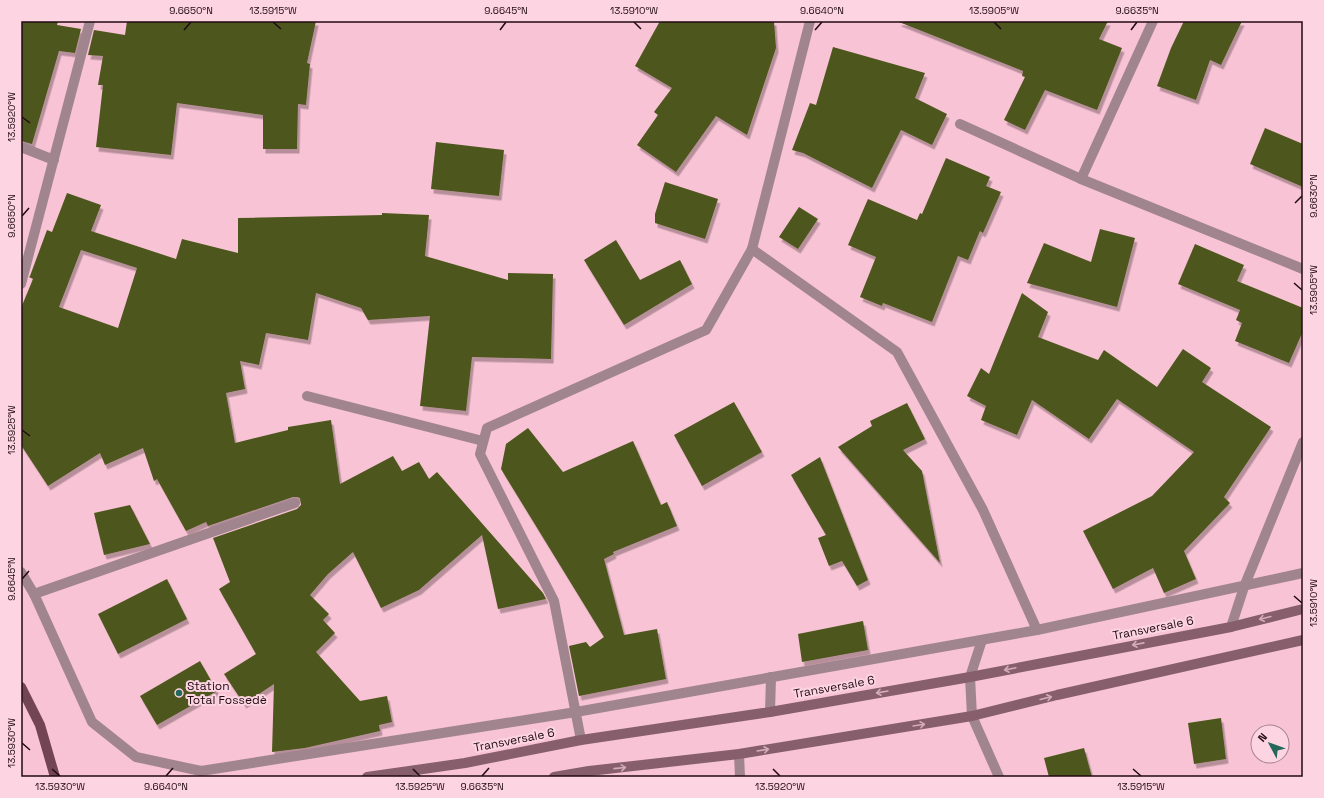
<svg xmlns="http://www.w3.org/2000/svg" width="1324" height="798" font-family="'Space Grotesk',sans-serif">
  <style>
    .building { fill: #4d561d; fill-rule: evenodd; filter: url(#shadow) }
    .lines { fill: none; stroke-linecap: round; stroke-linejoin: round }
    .lane { stroke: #a1858e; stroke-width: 10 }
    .street { stroke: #a1858e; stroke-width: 10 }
    .secondary { stroke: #875f6c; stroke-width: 10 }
    .primary { stroke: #734454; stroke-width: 10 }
    .oneway { stroke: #d4abb8 }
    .ticks { fill: none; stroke: #200a13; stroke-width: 1.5 }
    .poi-dot { fill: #23685a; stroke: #fdd4e1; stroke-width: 1.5 }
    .labels { text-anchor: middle; stroke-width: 4; stroke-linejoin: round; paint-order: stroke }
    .street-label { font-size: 12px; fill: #200a13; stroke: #fdd4e1 }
    .poi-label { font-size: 12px; fill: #200a13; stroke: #fdd4e1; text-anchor: start }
    .neatline { fill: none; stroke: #200a13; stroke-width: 1.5 }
    .ticks-label { font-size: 10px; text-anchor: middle; fill: #200a13 }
  </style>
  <defs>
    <filter id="shadow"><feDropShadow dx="2.5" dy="4.5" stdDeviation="0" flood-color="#0004"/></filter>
  </defs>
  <rect width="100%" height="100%" fill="#f8c3d4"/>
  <g class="building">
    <path d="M21,21H58L57,25L81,29L75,53L59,51L32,144L21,141Z"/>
    <path d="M127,21H316L307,63L310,64L306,105L298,104L297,149H263V115L177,103L171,155L96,147L103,85H98L103,56L88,55L94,30L125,35Z"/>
    <path d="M660,21H774L776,48L747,135L716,116L676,172L637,145L658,115L654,112L672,88L635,66Z"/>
    <path d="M899,21H1108L1099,39L1122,48L1097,110L1045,90L1025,130L1004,120L1025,77L1022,76L1023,71L899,22Z"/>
    <path d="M1184,21H1242L1221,65L1210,60L1196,100L1157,86L1171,48Z"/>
    <path d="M833,47L925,73L915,98L947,114L932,145L901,130L872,188L803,153L792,150L810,103L816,105Z"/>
    <path d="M1265,128L1303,144V187L1250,164Z"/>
    <path d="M436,142L504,150L499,196L431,189Z"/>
    <path d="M946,158L990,177L986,186L1001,192L983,233L980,231L968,260L958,256L932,322L883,303L882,306L860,297L876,257L848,245L868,199L917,220L920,213L922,214Z"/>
    <path d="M665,182L718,199L705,239L655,223V214Z"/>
    <path d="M67,193L101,205L91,231L176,259L182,239L238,253V218L382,215V213L429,215L425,256L508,280V273L553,274L551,359L472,357L466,411L420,406L430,316L368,320L361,308L316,293L308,340L266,333L259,365L240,361L245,389L226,393L235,443L288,430V427L331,420L340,484L393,456L402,471L419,462L429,479L437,472L543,593L546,599L498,609L482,535L419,590L381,608L353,552L328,574L310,595L329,614L323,620L335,633L316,652L360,701L387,696L392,722L379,725L380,731L305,748L272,752L274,684L244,704L224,674L256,654L219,589L230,582L213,538L297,509L301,505L300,498L297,497H293L208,526L206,522L186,531L157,479L154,481L143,448L105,465L100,453L48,486L21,445V308L33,279L29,277L30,276L47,230L52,232ZM81,250L137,268L118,328L59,307Z"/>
    <path d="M799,207L818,219L798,249L779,237Z"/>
    <path d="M1100,229L1135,238L1117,307L1027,283L1044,243L1091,262Z"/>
    <path d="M616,240L640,280L680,260L692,284L624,325L584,260Z"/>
    <path d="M1195,244L1244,265L1237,281L1303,308V331L1289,363L1235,341L1242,323L1236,320L1240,310L1178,284Z"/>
    <path d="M1022,293L1048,312L1038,337L1098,360L1104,350L1157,387L1183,349L1211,368L1202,382L1271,427L1224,497L1230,503L1184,551L1196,579L1164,593L1153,568L1113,589L1083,531L1152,496L1194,452L1117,399L1089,439L1032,400L1017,435L981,420L986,406L967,396L981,368L989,374Z"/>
    <path d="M734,402L762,452L702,486L674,435Z"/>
    <path d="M907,403L925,439L903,450L922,471L940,563L838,447L872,426L870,421Z"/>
    <path d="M528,428L563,472L633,441L661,505L667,502L677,526L613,552L614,554L604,559L624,635L657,629L666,679L579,696L569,646L586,642L590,647L604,637L501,469L506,444Z"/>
    <path d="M820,457L868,580L857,586L842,561L829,566L818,538L826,535L791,475Z"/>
    <path d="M130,505L150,544L104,555L94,513Z"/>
    <path d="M167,579L187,619L118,654L98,614Z"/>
    <path d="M863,621L868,650L802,662L798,634Z"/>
    <path d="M200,661L217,691L157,725L140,696Z"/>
    <path d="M1221,718L1226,759L1194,764L1188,723Z"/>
    <path d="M1084,748L1092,777H1049L1044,758Z"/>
  </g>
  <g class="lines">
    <g class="lane">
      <path d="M21,147L54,160"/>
      <path d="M307,396L483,441"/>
      <path d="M34,594L295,503"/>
      <path d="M739,754L740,777"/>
    </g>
    <g class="street">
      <path d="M960,124L1081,179L1303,269"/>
      <path d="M1081,179L1153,21"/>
      <path d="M752,249L897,352L983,510L1037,630"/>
      <path d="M21,284L90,21"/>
      <path d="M21,572L34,594L92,722L136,757L201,771L576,712L1037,630L1303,573"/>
      <path d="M1231,627L1244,587L1303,442"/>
      <path d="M982,640L970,677L972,716L999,777"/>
      <path d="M770,712L771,677"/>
      <path d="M581,740L554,601L480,454L487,428L706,330L752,249L810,21"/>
    </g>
    <g class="secondary">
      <path d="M367,777L465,763L581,740L770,712L970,677L1231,627L1303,609"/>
      <path d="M554,777L589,771L739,754L972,716L1057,695L1303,640"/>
    </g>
    <path class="primary" d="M21,687L40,725L55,777"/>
  </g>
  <defs><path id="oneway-shaft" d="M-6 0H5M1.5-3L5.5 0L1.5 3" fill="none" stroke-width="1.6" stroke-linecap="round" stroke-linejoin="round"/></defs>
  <g class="oneway">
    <use href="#oneway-shaft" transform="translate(1265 618) rotate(166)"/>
    <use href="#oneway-shaft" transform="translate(1138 644) rotate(169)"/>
    <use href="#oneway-shaft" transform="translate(1010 669) rotate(168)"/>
    <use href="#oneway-shaft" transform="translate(882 692) rotate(170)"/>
    <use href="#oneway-shaft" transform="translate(1046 698) rotate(-14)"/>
    <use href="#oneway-shaft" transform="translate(919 725) rotate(-9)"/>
    <use href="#oneway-shaft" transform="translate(763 750) rotate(-9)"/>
    <use href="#oneway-shaft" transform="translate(620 768) rotate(-6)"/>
  </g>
  <path class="ticks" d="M273,22L281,29M634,22L641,29M994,22L1001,29M184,30L191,22M500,30L506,22M815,30L822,22M1131,30L1137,22M22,117L30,123M1295,203L1302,196M22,216L29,208M1294,283L1302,290M22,430L30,436M22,579L29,571M1294,596L1302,603M22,743L30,750M52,769L60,776M413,769L420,776M773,769L780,776M1133,769L1141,776M166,776L173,768M482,776L489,768"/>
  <circle class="poi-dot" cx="179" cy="693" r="4"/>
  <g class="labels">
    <g class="street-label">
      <text transform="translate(1153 628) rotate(-11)" y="4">Transversale 6</text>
      <text transform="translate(834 687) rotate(-10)" y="4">Transversale 6</text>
      <text transform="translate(514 740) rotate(-11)" y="4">Transversale 6</text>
    </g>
    <g class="poi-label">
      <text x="187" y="690">Station<tspan x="187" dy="14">Total Fossedè</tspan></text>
    </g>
  </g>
  <rect width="1324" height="798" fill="none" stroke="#fdd4e1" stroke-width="44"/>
  <g transform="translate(1270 744) rotate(311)"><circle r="19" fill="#fdd4e1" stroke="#a5838f"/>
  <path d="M0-3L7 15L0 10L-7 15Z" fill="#23685a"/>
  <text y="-6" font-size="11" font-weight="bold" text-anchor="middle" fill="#200a13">N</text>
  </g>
  <rect x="22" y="22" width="1280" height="754" class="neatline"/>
  <g class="ticks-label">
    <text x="191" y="14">9.6650°N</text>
    <text x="273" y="14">13.5915°W</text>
    <text x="506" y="14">9.6645°N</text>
    <text x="634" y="14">13.5910°W</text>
    <text x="822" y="14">9.6640°N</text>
    <text x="994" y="14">13.5905°W</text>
    <text x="1137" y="14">9.6635°N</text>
    <text transform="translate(11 117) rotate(-90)" y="4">13.5920°W</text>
    <text transform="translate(1313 196) rotate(-90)" y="4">9.6630°N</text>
    <text transform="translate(11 216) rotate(-90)" y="4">9.6650°N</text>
    <text transform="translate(1313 290) rotate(-90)" y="4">13.5905°W</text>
    <text transform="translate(11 430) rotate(-90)" y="4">13.5925°W</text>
    <text transform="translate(11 579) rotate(-90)" y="4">9.6645°N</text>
    <text transform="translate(1313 603) rotate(-90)" y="4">13.5910°W</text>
    <text transform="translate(11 743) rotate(-90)" y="4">13.5930°W</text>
    <text x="60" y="790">13.5930°W</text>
    <text x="166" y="790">9.6640°N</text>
    <text x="420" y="790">13.5925°W</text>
    <text x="482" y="790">9.6635°N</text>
    <text x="780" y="790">13.5920°W</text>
    <text x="1141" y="790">13.5915°W</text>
  </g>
</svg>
